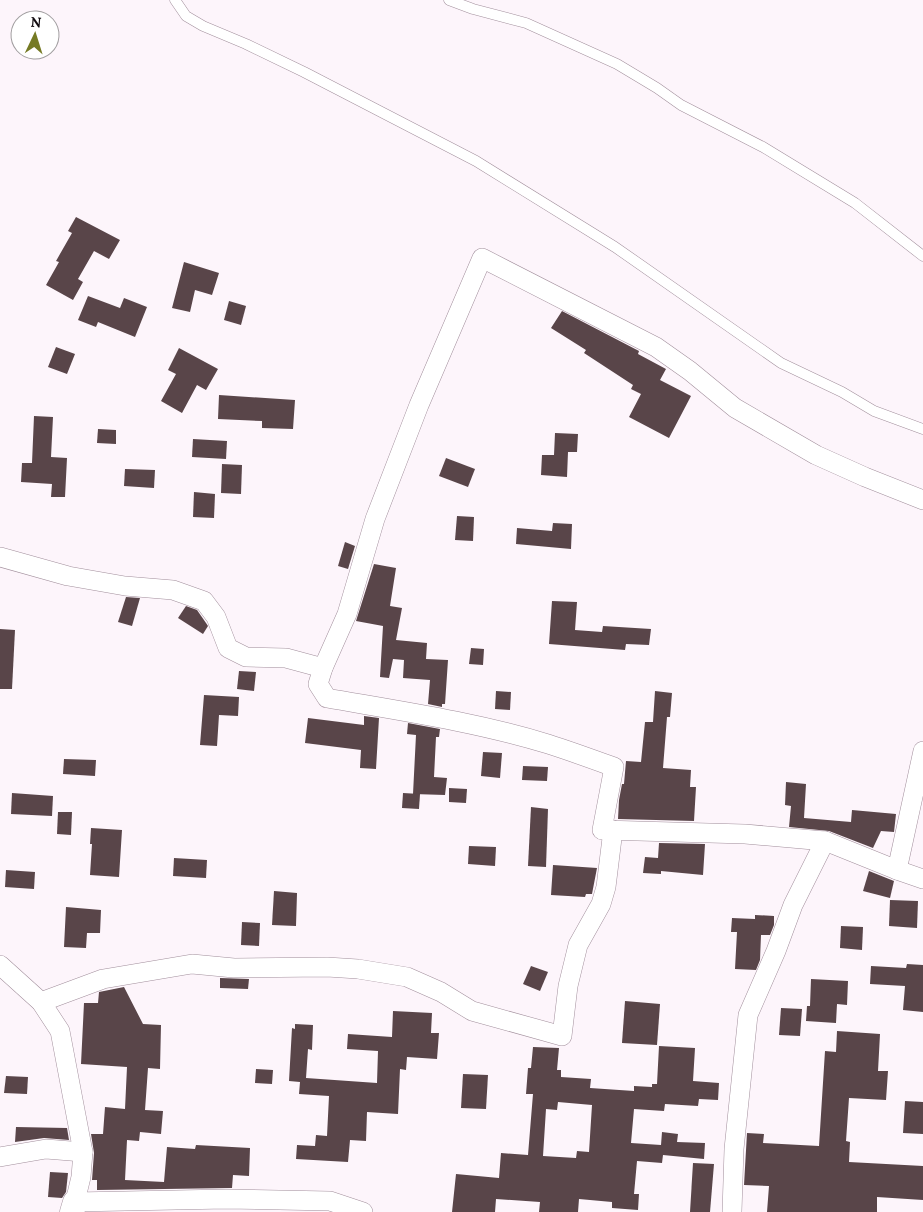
<svg xmlns="http://www.w3.org/2000/svg" width="923" height="1212" font-family="Lora,serif">
  <style>
    .building { fill: #594549; fill-rule: evenodd }
    .lines { fill: none; stroke-linecap: round; stroke-linejoin: round }
    .service-casing { stroke: #a28f9c; stroke-width: 11 }
    .minor-casing { stroke: #a28f9c; stroke-width: 20 }
    .tertiary-casing { stroke: #a28f9c; stroke-width: 25 }
    .service { stroke: #fff; stroke-width: 10 }
    .minor { stroke: #fff; stroke-width: 19 }
    .tertiary { stroke: #fff; stroke-width: 24 }
  </style>
  <rect width="100%" height="100%" fill="#fdf5fb"/>
  <g class="building">
    <path d="M76,217L120,240L109,259L94,251L78,279L83,282L73,300L46,285L59,262L56,261L72,233L68,231Z"/>
    <path d="M184,262L219,273L212,295L195,290L190,312L172,308Z"/>
    <path d="M88,296L120,308L124,298L147,307L135,337L98,322L96,327L78,320Z"/>
    <path d="M229,301L246,306L241,325L224,320Z"/>
    <path d="M562,311L639,351L638,354L666,369L660,380L691,396L669,438L629,417L641,394L631,389L633,385L584,353L586,350L551,328Z"/>
    <path d="M56,347L75,354L67,374L48,367Z"/>
    <path d="M179,348L218,369L206,390L197,385L182,413L161,401L176,374L168,370Z"/>
    <path d="M219,395L295,400L293,429L262,428V421L218,419Z"/>
    <path d="M34,416L53,417L51,457L67,458L65,497H51L52,484L21,482L22,463H32Z"/>
    <path d="M98,429L116,430V444L97,443Z"/>
    <path d="M555,433L578,434L577,452H568L567,477L541,475L542,455H554Z"/>
    <path d="M193,439L227,441L226,459L192,457Z"/>
    <path d="M446,458L475,469L468,487L439,476Z"/>
    <path d="M222,464L242,465L241,494L221,493Z"/>
    <path d="M125,469L155,470L154,488L124,486Z"/>
    <path d="M194,492L215,494L214,518L193,517Z"/>
    <path d="M457,516L474,517L473,541L455,540Z"/>
    <path d="M553,523L572,524L571,549L516,544L517,528L552,531Z"/>
    <path d="M345,542L355,546L348,569L338,566Z"/>
    <path d="M374,564L396,568L390,606L402,608L396,640L427,643L426,659L448,660L445,704H442V707L428,704L430,680L403,678L404,660L393,659L389,678L380,677L383,626L356,621Z"/>
    <path d="M126,597L140,598L132,626L118,622Z"/>
    <path d="M552,601L577,602L575,630L602,632L603,626L651,629L649,645L626,644L625,650L549,644Z"/>
    <path d="M186,606L197,610L206,623L208,626L203,634L178,618Z"/>
    <path d="M0,629L15,630L12,689H0Z"/>
    <path d="M471,648L484,649L483,665L469,664Z"/>
    <path d="M239,671L256,672L254,691L237,689Z"/>
    <path d="M496,691L511,692L510,710L495,709Z"/>
    <path d="M655,691L672,693L670,717H667L663,768L691,770L690,787H696L694,821L618,819L619,800L622,784H624L626,761L641,762L645,722H653Z"/>
    <path d="M204,695L239,697L238,716L219,715L217,746L200,745Z"/>
    <path d="M364,716L379,718L376,769L360,768L361,750L305,743L308,718L364,725Z"/>
    <path d="M408,723L440,729L439,737H436L434,777L447,778L445,795L413,794L416,735L407,734Z"/>
    <path d="M483,752L502,753L500,778L481,776Z"/>
    <path d="M64,759L96,760L95,776L63,774Z"/>
    <path d="M523,766L548,767L547,781L522,780Z"/>
    <path d="M786,782L806,784L804,818L851,822L852,810L896,814L894,832L881,831L873,848L829,831L789,827L791,806L785,805Z"/>
    <path d="M449,788L467,789L466,803L449,802Z"/>
    <path d="M12,793L53,796L52,816L11,814Z"/>
    <path d="M403,793L420,794L419,809L402,808Z"/>
    <path d="M531,807L548,809L546,867L528,866Z"/>
    <path d="M58,812H72L71,835L57,834Z"/>
    <path d="M91,828L122,830L119,877L90,875L92,844H90Z"/>
    <path d="M659,843L705,844L703,875L661,871V874L643,873L645,857L658,858Z"/>
    <path d="M469,846L496,847L495,866L468,864Z"/>
    <path d="M174,858L207,860L206,878L173,876Z"/>
    <path d="M553,865L597,868L592,894H586L585,897L551,895Z"/>
    <path d="M6,870L35,872L34,889L5,887Z"/>
    <path d="M869,871L894,881L890,898L863,891Z"/>
    <path d="M274,891L297,893L296,926L272,925Z"/>
    <path d="M890,900L918,901L917,928L889,926Z"/>
    <path d="M66,907L101,910L100,933H87L86,948L64,947Z"/>
    <path d="M755,915L774,916V925L770,935H761L760,960L756,970L735,969L737,932H731L732,918L755,919Z"/>
    <path d="M242,922L260,923L259,946L241,945Z"/>
    <path d="M841,926L863,927L862,950L840,948Z"/>
    <path d="M907,964L923,965V1012L903,1010L905,986L870,984L871,966L906,968Z"/>
    <path d="M531,966L548,972L540,991L523,984Z"/>
    <path d="M220,978L249,979L248,989L220,988Z"/>
    <path d="M811,979L848,981L847,1005L837,1004L836,1023L806,1021L807,1006H810Z"/>
    <path d="M124,987L143,1024L161,1025L160,1069L148,1068L145,1110L163,1111L161,1134L140,1132L139,1141L127,1140L125,1180L164,1182L167,1147L195,1149L196,1145L250,1148L249,1176L233,1175L232,1188L97,1190V1180H92L94,1153L91,1134H103L105,1107L125,1109L127,1067L81,1064L84,1003H98L99,992Z"/>
    <path d="M625,1001L660,1004L657,1045L622,1043Z"/>
    <path d="M781,1008L802,1009L800,1036L779,1035Z"/>
    <path d="M393,1011L432,1013L431,1033H439L437,1059L407,1057L406,1070L400,1069L398,1114L367,1112L366,1141L350,1140L348,1162L296,1159L297,1145L315,1146L316,1135L327,1136L329,1096L299,1094L300,1082L289,1081L292,1028L295,1029V1024L313,1025L312,1050L308,1049L306,1078L377,1083L378,1051L347,1049L348,1034L392,1037Z"/>
    <path d="M837,1031L880,1034L878,1071H888L886,1100L849,1098L846,1141L850,1142L849,1162L923,1166V1200L877,1197V1212H767L769,1186L744,1185L747,1133L764,1134L763,1143L819,1146L825,1051L836,1052Z"/>
    <path d="M659,1046L695,1048L693,1081L719,1083L718,1100L699,1099L698,1106L665,1104L664,1111L634,1109L631,1143L661,1145L662,1132L678,1134L677,1142L705,1143L704,1159L663,1155L662,1163L637,1161L634,1194H639L638,1210L612,1208V1202L579,1199L578,1212H539L540,1202L496,1199L495,1212H452L456,1174L499,1178L501,1153L528,1155L533,1094H526L528,1068H531L533,1047L559,1048L557,1070H561V1077L591,1079L590,1088L634,1091V1086L652,1087V1084H657ZM558,1102L592,1105L589,1152L577,1151L576,1158L543,1156L546,1109L557,1110Z"/>
    <path d="M256,1069L273,1070L272,1084L255,1083Z"/>
    <path d="M463,1074L488,1075L486,1109L461,1108Z"/>
    <path d="M6,1076L28,1077L27,1094L4,1093Z"/>
    <path d="M905,1101L923,1102V1134L903,1133Z"/>
    <path d="M16,1127L67,1128L69,1140L44,1138L15,1142Z"/>
    <path d="M693,1163L714,1164L710,1212H690Z"/>
    <path d="M50,1172L68,1173L66,1192L62,1198L48,1197Z"/>
  </g>
  <g class="lines">
    <g class="service-casing">
      <g id="service">
        <path d="M175,0L186,16L203,26L246,44L304,72L476,161L615,247L781,363L842,392L874,411L923,429"/>
        <path d="M449,0L473,9L526,23L617,64L657,88L681,105L763,147L855,203L923,256"/>
      </g>
    </g>
    <g class="minor-casing">
      <g id="minor">
        <path d="M0,557L68,576L125,586L173,590L204,601L216,617L228,648L246,657L286,658L323,668"/>
        <path d="M825,841L745,834L602,830L614,767C592,759 570,751 548,744C476,722 401,711 327,698L318,684L323,668L347,614L375,519L419,405L482,258L656,347L690,371L735,408L816,455L865,477L923,500"/>
        <path d="M897,870L923,751"/>
        <path d="M0,965L41,1002L60,1031L83,1152L81,1177L75,1202L226,1199L330,1201L363,1212"/>
        <path d="M41,1002L103,979L192,964L234,968L327,967L358,969L407,977L441,992L472,1011L562,1036L568,986L578,945L601,904L606,887L613,830"/>
        <path d="M0,1157L46,1149L83,1152"/>
        <path d="M732,1212L734,1149L748,1015L776,951L793,905L825,841L897,870L923,879"/>
      </g>
    </g>
    <g class="tertiary-casing">
      <path id="tertiary" d="M72,1212L75,1202"/>
    </g>
    <use href="#service" class="service"/>
    <use href="#minor" class="minor"/>
    <use href="#tertiary" class="tertiary"/>
  </g>
  <g transform="translate(35 35) rotate(4)"><circle r="24" fill="#ffffff" stroke="#a09d9f"/>
  <path d="M0-4L9 19L0 12L-9 19Z" fill="#757a24"/>
  <text y="-8" font-size="14" font-weight="bold" text-anchor="middle" fill="#110b0f">N</text>
  </g>
</svg>
